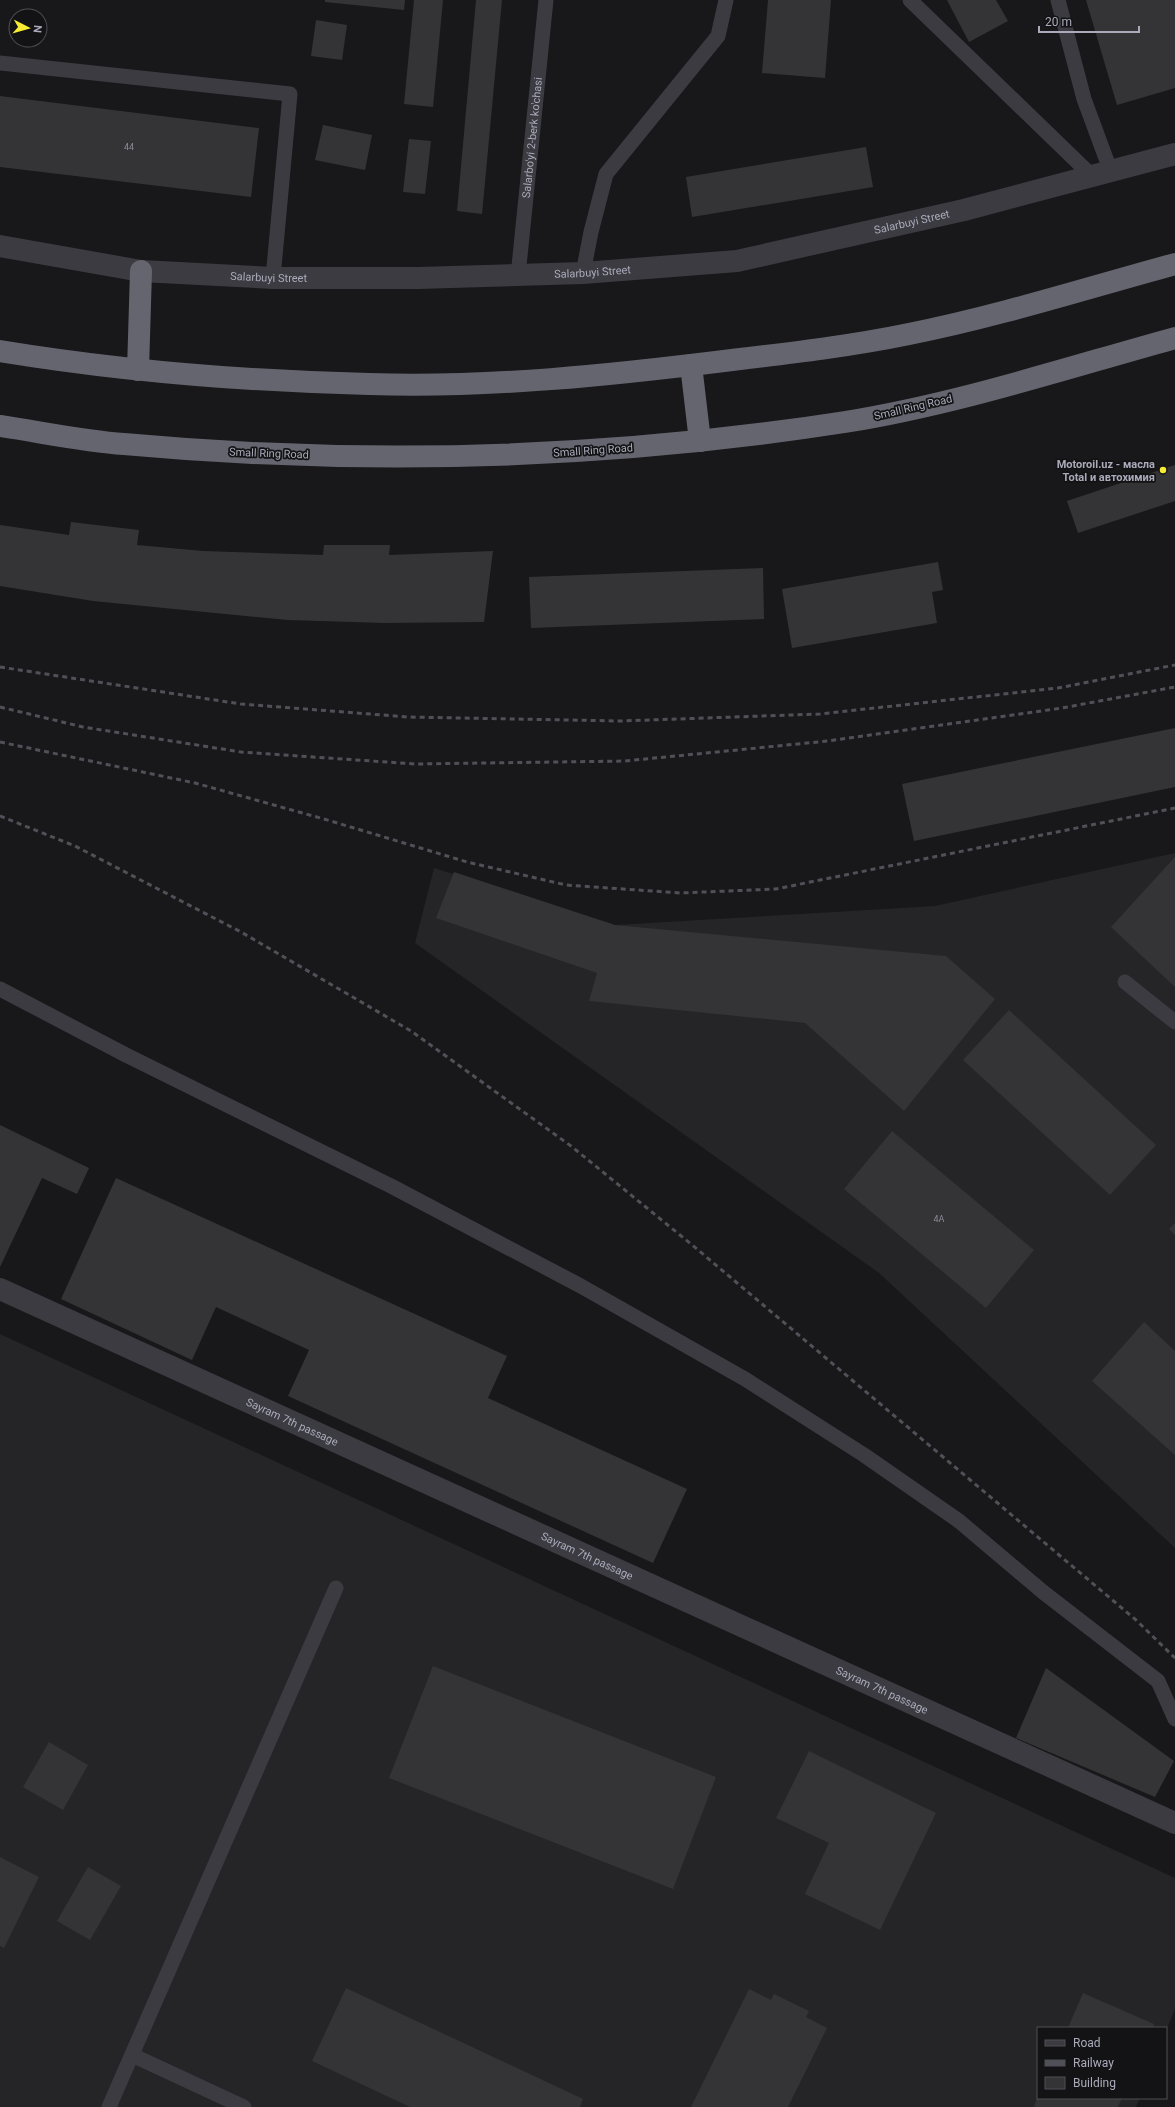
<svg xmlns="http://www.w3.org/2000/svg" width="1175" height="2107" font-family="Roboto,sans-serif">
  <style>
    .built { fill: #252427 }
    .building { fill: #343336 }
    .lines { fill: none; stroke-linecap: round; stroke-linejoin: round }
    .lane { stroke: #3b3b41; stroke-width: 15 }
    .street { stroke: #3b3b41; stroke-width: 22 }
    .highway { stroke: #656570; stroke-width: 22 }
    .rail { stroke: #505058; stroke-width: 3; stroke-dasharray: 5 4; stroke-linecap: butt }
    .poi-dot { fill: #f7eb33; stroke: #131315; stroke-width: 1.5 }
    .labels { text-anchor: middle; stroke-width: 3.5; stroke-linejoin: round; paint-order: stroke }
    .number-label { font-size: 9px; fill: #8c8c99 }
    .street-label { font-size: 11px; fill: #aaaaba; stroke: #131315 }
    .poi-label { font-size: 11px; font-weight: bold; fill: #aaaaba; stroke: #131315; text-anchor: end }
  </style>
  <rect width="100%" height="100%" fill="#18181a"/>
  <g class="built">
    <path d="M1175,853V1548L879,1273L415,943L434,868L615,925L935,906Z"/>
    <path d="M0,1334L1175,1878V2009L1166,2031V2028H1038V2098H1140L1136,2107H0Z"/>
  </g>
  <g class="building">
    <path d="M325,0H405L404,10L325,2Z"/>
    <path d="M414,0H443L433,107L404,104Z"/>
    <path d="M476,0H502L482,214L457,211Z"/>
    <path d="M768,0H831L825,78L762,73Z"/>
    <path d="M947,0H996L1008,21L969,42Z"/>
    <path d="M1086,0H1175V88L1117,105Z"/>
    <path d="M316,20L347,25L342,60L311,56Z"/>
    <path d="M0,96L259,128L251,197L0,167Z"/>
    <path d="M323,125L372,135L365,170L315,160Z"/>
    <path d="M409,139L431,141L425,194L403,192Z"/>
    <path d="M866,147L873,187L692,217L686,177Z"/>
    <path d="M1175,465V501L1078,533L1067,501Z"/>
    <path d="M71,522L139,530L137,545L203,551L323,555L324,545H390L389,555L493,551L484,622L385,623L288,620L93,601L0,586V525L69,535Z"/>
    <path d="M938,562L943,590L932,592L937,623L792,648L782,589Z"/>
    <path d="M763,568L764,619L531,628L529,577Z"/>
    <path d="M1175,728V787L914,841L902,784Z"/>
    <path d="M1175,857V987L1111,927Z"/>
    <path d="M454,872L615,925L946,956L995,999L904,1111L805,1023L589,1001L597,973L436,918Z"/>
    <path d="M1009,1010L1156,1145L1110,1195L963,1060Z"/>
    <path d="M0,1125L89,1168L77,1194L42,1178L0,1267Z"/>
    <path d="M892,1131L1034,1250L986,1308L844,1189Z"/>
    <path d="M116,1178L507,1356L488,1398L687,1489L653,1563L288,1396L309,1350L216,1307L192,1360L61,1299Z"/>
    <path d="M1175,1223V1235L1169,1229Z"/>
    <path d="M1144,1322L1175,1351V1455L1092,1381Z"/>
    <path d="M433,1666L716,1777L673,1889L389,1778Z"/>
    <path d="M1046,1668L1174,1761L1155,1797L1016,1738Z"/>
    <path d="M49,1742L88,1765L63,1810L23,1787Z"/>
    <path d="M809,1751L936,1813L880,1930L805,1894L829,1843L776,1818Z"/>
    <path d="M0,1857L39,1877L4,1948L0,1946Z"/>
    <path d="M88,1867L121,1886L90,1940L57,1921Z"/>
    <path d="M346,1988L583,2099L580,2107H410L312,2061Z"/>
    <path d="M749,1989L771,2000L774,1994L809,2011L806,2017L827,2028L788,2107H691Z"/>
    <path d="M1083,1993L1154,2024L1153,2028H1068Z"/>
    <path d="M1037,2098H1122L1118,2107H1034Z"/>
  </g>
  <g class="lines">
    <g class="lane">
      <path d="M910,0L1093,177"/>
      <path d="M1058,0L1084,99L1111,172"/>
      <path d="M0,63L290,94L273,278"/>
      <path d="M583,273L591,232L606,174L718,36L726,0"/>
      <path id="s1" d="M518,276L546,0"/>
      <path d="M1125,982L1175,1022"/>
      <path d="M0,989L126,1055L391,1186L579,1285L745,1379L864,1455L959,1521L1043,1592L1158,1681L1175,1719"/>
      <path d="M132,2055L244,2107"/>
      <path d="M109,2107L336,1588"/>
    </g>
    <g class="street">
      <path id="s2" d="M0,246L141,271L273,278H418L583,273L737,261L964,210L1175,154"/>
      <path id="s3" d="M0,1289L1175,1823"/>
    </g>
    <g class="highway">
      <path d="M0,351C122,371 245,381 369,384C490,388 612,375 732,360C791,353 851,346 909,334C999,316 1087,288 1175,264"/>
      <path d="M691,365L700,441"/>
      <path d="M138,370L141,271"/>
      <path d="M0,426C41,432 83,441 124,444C364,466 607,459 845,422C957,404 1066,368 1175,338"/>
    </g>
    <g class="rail">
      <path d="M0,667L241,704L408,717L620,721L820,714L1058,688L1175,665"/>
      <path d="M0,707L83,727L241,752L415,764L625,761L828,741L1062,708L1175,687"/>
      <path d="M0,742L195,783L324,819L467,862L566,885L680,893L776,889L1175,808"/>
      <path d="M0,816L75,846L241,932L411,1031L571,1146L691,1244L1136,1620L1175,1658"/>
    </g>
  </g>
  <circle class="poi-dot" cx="1163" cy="470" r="4"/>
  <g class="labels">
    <g class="number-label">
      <text x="129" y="150">44</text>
      <text x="939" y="1222">4А</text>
    </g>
    <g class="street-label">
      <text dy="4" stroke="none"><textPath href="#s1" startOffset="139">Salarbo'yi 2-berk ko'chasi</textPath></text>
      <text dy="4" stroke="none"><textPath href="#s2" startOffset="919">Salarbuyi Street</textPath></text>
      <text dy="4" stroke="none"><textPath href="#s2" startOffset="595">Salarbuyi Street</textPath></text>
      <text dy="4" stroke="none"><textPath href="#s2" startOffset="271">Salarbuyi Street</textPath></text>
      <text transform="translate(913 407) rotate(-13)" y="4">Small Ring Road</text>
      <text transform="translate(593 450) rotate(-4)" y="4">Small Ring Road</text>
      <text transform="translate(269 453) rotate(2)" y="4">Small Ring Road</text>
      <text dy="4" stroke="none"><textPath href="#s3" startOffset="321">Sayram 7th passage</textPath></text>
      <text dy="4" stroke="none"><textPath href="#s3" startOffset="645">Sayram 7th passage</textPath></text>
      <text dy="4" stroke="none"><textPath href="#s3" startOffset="969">Sayram 7th passage</textPath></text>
    </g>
    <g class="poi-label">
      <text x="1155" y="468">Motoroil.uz - масла<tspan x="1155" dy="13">Total и автохимия</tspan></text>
    </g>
  </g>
  <rect x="1037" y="2027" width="130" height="72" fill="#131315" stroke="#4f4f57"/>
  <rect x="1045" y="2040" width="20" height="6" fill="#3b3b41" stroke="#4f4f57"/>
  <text x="1073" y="2047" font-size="12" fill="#aaaaba">Road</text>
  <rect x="1045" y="2060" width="20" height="6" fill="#505058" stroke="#4f4f57"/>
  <text x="1073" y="2067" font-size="12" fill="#aaaaba">Railway</text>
  <rect x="1045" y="2077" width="20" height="12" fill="#343336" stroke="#4f4f57"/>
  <text x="1073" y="2087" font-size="12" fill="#aaaaba">Building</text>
  <g transform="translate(28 28) rotate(96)"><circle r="19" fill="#131315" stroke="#4f4f57"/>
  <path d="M0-3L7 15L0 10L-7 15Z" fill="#f7eb33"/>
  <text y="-6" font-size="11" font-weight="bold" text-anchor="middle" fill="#aaaaba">N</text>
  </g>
  <path d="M1039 26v6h100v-6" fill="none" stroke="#aaaaba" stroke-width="2"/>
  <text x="1045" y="26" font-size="12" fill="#aaaaba" stroke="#131315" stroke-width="3" paint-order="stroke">20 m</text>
</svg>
